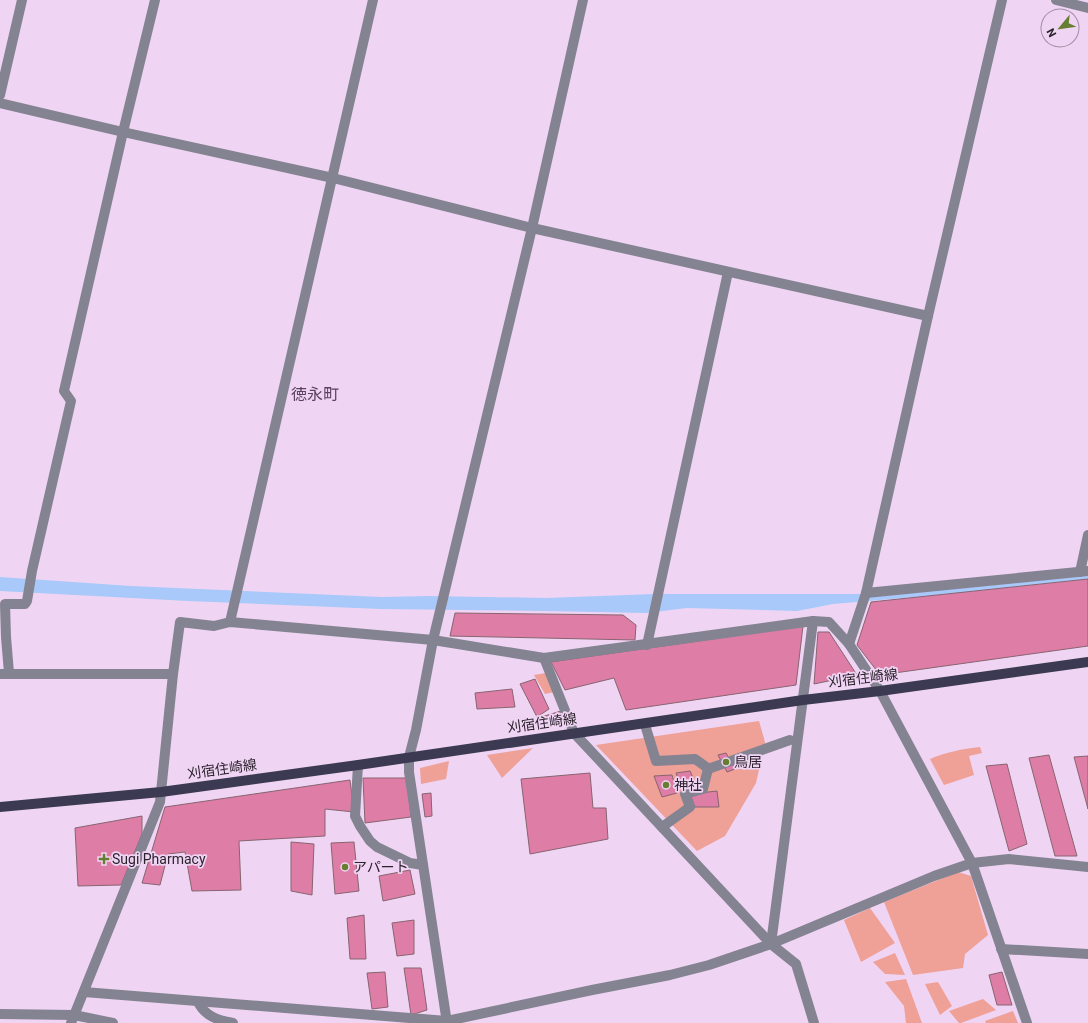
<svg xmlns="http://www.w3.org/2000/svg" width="1088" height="1023" font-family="Roboto,'Noto Sans JP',sans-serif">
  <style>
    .green { fill: #efa097 }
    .water { fill: #a8c9f9 }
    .building { fill: #de7ea6; stroke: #876471 }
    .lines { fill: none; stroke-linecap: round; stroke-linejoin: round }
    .minor { stroke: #848392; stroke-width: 10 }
    .major { stroke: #3c3a52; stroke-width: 10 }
    .poi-dot { fill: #657e30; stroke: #efd5f3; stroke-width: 1.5 }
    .labels { text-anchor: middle; stroke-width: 3.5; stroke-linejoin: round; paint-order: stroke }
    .street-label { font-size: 14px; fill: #2c222d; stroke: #efd5f3 }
    .poi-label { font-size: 14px; fill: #2c222d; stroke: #efd5f3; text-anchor: start }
    .quarter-label { font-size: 16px; fill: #5a445d; stroke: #efd5f3 }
  </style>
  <rect width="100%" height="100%" fill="#efd5f3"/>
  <g class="green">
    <path d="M546,673L555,692L545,694L534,675Z"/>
    <path d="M759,721L765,742L756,783L725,836L697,851L596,745Z"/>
    <path d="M980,747L982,753L969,756L974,775L944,785L930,759C946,752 962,749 980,747Z"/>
    <path d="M533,748L502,778L487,755Z"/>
    <path d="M449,761L446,779L421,784L420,768Z"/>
    <path d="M958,872L971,876L988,935L965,954L963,968L913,975L884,902Z"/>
    <path d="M870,908L895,943L861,962L844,920Z"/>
    <path d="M895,953L905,975L885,974L873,962Z"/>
    <path d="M906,979L922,1023H906L904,1006L885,982Z"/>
    <path d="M938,982L952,1006L940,1015L925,984Z"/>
    <path d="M983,999L996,1010L961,1023H959L949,1011Z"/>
    <path d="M1013,1011L1018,1023H986L985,1021Z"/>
  </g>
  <path class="water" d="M1088,572V579L938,595L833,604L797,611L687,608L646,613L545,611L381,609L188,601L0,591V577L131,586L382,597L430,596L546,598L654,594H860Z"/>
  <g class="building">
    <path d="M1088,579V646L880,675L857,645L871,602Z"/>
    <path d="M455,613L623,615L636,625L635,640L450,636Z"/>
    <path d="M803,626L796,685L626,710L614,678L565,690L551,662Z"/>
    <path d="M818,632H829L857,675L814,684Z"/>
    <path d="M535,679L549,709L537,717L520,684Z"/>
    <path d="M512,689L515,707L477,709L475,693Z"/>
    <path d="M561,711L566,722L542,726L538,718Z"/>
    <path d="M726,753L735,769L727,772L718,755Z"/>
    <path d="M1049,755L1077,856H1055L1029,758Z"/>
    <path d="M1088,756V809L1074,757Z"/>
    <path d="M1007,764L1027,844L1009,851L986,766Z"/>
    <path d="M690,771L697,787L682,788L676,773Z"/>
    <path d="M590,773L593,808H606L608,839L530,854L521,779Z"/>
    <path d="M672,775L677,793L662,797L654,776Z"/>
    <path d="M363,778H407L411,817L365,823Z"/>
    <path d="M350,780L354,812L325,809V836L239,841L241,890L192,891L185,852L168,854L160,885L142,883L165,807Z"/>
    <path d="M717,791L719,807H695L690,794Z"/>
    <path d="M431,793L432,816L425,817L422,794Z"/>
    <path d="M142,816V834L121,885L78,886L75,828Z"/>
    <path d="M291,842L314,844L312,895L291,891Z"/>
    <path d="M354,842L359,891L335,894L331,843Z"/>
    <path d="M410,870L415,894L383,901L379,876Z"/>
    <path d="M364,915L366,959H350L347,918Z"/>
    <path d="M414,920V954L397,956L392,923Z"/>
    <path d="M404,968H421L427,1010L411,1015Z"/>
    <path d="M385,972L388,1007L372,1009L367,973Z"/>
    <path d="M1002,972L1012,1005H997L989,975Z"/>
  </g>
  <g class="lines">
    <g class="minor">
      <path d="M1056,0L1088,8"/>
      <path d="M0,95L22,0"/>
      <path d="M0,103L123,132L333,178L532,228L928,316"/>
      <path d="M1080,572L1088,535"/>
      <path d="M866,593L1088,571"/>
      <path d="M230,622L373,0"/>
      <path d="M849,644L866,593L928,316L1002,0"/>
      <path d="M647,645L728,272"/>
      <path d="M544,658L574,733L771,944L796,964L814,1023"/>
      <path d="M9,673L6,637L5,604H25L27,601L32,571L71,401L64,391L123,132L155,0"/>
      <path d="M0,674H173"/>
      <path d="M646,728L656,761L695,759L709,769"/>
      <path d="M358,765L355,816L360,826L370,841L377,847L410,863L423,865"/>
      <path d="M662,827L690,807L685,794L703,789L708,769L790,740"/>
      <path d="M771,944L813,621"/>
      <path d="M1001,949L1088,954"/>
      <path d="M84,992L447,1021L592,990L670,975L709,965L771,944L934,876L972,863L1009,859L1088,867"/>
      <path d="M198,1002C205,1016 217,1020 233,1023"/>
      <path d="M0,1014L74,1015L113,1023"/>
      <path d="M71,1023L160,802L173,674L180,622L214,626L230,622L433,640L544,658L813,621L829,622L849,644L880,691L972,863L1027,1023"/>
      <path d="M447,1023L409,772V757L416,730L433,640L532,228L583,0"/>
    </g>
    <path class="major" d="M0,807L161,792L358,765L803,700L880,691L1088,662"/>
  </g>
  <g class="poi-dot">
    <circle cx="726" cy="762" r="4"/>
    <circle cx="666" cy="785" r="4"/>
    <path d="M102 853h4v4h4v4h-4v4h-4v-4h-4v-4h4z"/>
    <circle cx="345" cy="867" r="4"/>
  </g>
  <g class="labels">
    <g class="street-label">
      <text transform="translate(863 678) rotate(-7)" y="5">刈宿住崎線</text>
      <text transform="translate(542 723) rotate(-8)" y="5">刈宿住崎線</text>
      <text transform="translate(222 769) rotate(-8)" y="5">刈宿住崎線</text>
    </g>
    <g class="poi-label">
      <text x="734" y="767">鳥居</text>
      <text x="674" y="790">神社</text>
      <text x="112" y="864">Sugi Pharmacy</text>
      <text x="353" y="872">アパート</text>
    </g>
    <g class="quarter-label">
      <text x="315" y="400">徳永町</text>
    </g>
  </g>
  <g transform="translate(1060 28) rotate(241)"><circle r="19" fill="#efd5f3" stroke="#a18da4"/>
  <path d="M0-3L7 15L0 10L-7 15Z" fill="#657e30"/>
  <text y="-6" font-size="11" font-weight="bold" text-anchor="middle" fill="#2c222d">N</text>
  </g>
</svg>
